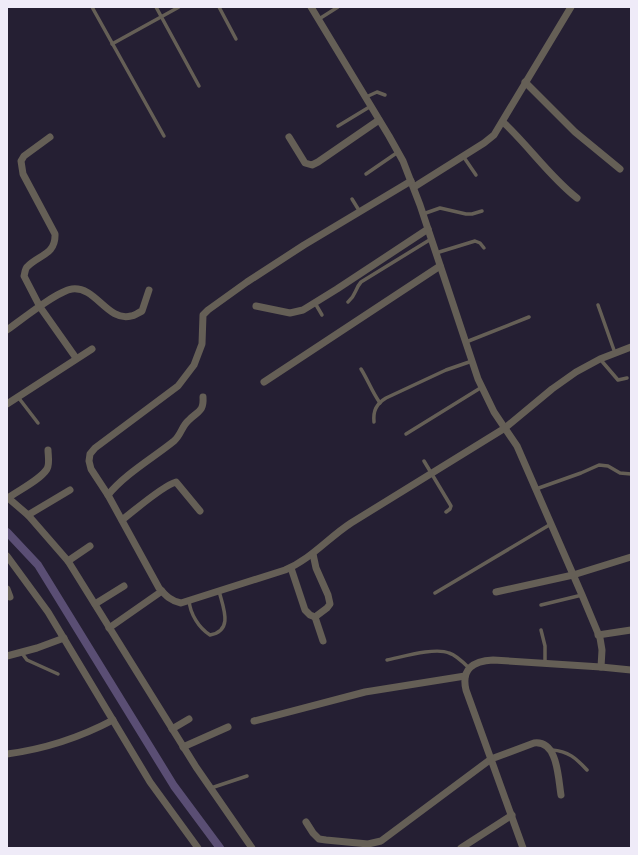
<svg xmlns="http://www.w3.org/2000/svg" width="638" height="855" font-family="Cabin,sans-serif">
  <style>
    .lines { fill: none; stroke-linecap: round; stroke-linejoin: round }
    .canal { stroke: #5a4e74; stroke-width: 8 }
    .lane { stroke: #655f56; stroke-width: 3.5 }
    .street { stroke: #655f56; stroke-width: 7 }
  </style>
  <rect width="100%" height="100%" fill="#251f33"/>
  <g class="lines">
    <path class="canal" d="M7,532L38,565L174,786L220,848"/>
    <g class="lane">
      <path d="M92,7L164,136"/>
      <path d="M156,7L199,86"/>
      <path d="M219,7L236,39"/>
      <path d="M319,19L338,7"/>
      <path d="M112,44L179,7"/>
      <path d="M366,97L377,92L385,95"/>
      <path d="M338,126L371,106"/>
      <path d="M463,156L476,175"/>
      <path d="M366,174L398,152"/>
      <path d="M352,199L360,212"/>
      <path d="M423,214L440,208L466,214H472L482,211"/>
      <path d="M436,253L475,241L480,243L484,248"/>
      <path d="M348,302C357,294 354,290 361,282L431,239"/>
      <path d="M315,303L322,315"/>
      <path d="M598,305L615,353"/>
      <path d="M466,342L529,317"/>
      <path d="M600,359L618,380L627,378"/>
      <path d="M361,369C368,380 372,392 380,403"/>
      <path d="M18,397L38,423"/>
      <path d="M374,422C373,411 376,404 386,398L446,370L472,361"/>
      <path d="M406,434L482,387"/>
      <path d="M424,461L451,506L450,509L446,512"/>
      <path d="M536,489L581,473L599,465L608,466L620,473L631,474"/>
      <path d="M435,593L551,524"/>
      <path d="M189,600C190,614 199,628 210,635C234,631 223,607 219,591"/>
      <path d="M541,605L582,595"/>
      <path d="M541,630L545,646V663"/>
      <path d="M21,652L27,660L58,674"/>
      <path d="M387,660C402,657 435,647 449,653C456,655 463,662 469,668"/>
      <path d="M552,750C568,751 576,758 587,770"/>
      <path d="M211,788L247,776"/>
    </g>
    <g class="street">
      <path d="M311,7L389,136L403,161L420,205L478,379L494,412L517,446L582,595L600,638L602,650L601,667"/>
      <path d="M525,82L575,132L620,169"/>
      <path d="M503,122C529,146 549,176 577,198"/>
      <path d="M50,137L24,156L21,161L23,174L55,234C56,255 38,255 27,267C25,269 25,273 24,276L40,307L76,358"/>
      <path d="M289,137L305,163L312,165L318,162L379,120"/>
      <path d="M411,181L304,245L247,282L208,310L203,315L202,344L194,365L178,386L95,448L90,454L89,461L91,469L108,495L159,588C166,596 171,601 181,603L285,570C311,559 328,538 351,523L505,428L552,389L576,372L600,359L631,347"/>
      <path d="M414,187L484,143L494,135L571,7"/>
      <path d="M256,306L290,313L303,310L337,289L428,229"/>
      <path d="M7,330C21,320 57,291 72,289C96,286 107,322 131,316C134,316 138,313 142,311L149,290"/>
      <path d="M264,382L440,266"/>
      <path d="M7,404L92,349"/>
      <path d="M108,495C125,474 153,458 174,441C181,435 182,426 188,421C197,411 204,413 203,397"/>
      <path d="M7,497L28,515L68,561L196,767L252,848"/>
      <path d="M8,498C19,490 40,480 47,469C50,464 48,455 48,450"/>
      <path d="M28,515L70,490"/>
      <path d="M122,520C134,511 162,486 176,482L200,511"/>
      <path d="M313,554L316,568L328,595L330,604L327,608L315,617L323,641"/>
      <path d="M7,556L48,612L150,782L198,848"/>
      <path d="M68,561L90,546"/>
      <path d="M291,568L305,610L310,615L315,617"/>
      <path d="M7,589L10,597"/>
      <path d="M496,592L573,575L631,557"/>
      <path d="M95,604L124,586"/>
      <path d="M109,628L162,591"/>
      <path d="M598,635L631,630"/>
      <path d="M7,656L37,648L64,638"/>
      <path d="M254,721L365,692L465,676"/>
      <path d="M172,729L189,719"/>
      <path d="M183,747L228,727"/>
      <path d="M7,754C45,749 79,738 113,720"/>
      <path d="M306,822L313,833L319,839L326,840L368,844L381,841L491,759L534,743C558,740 558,778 561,795"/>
      <path d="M461,848L512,815"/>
      <path d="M523,848L466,690C461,669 473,661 493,660L601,667L631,670"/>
    </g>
  </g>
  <rect width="638" height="855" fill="none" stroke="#efebf8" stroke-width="16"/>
</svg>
